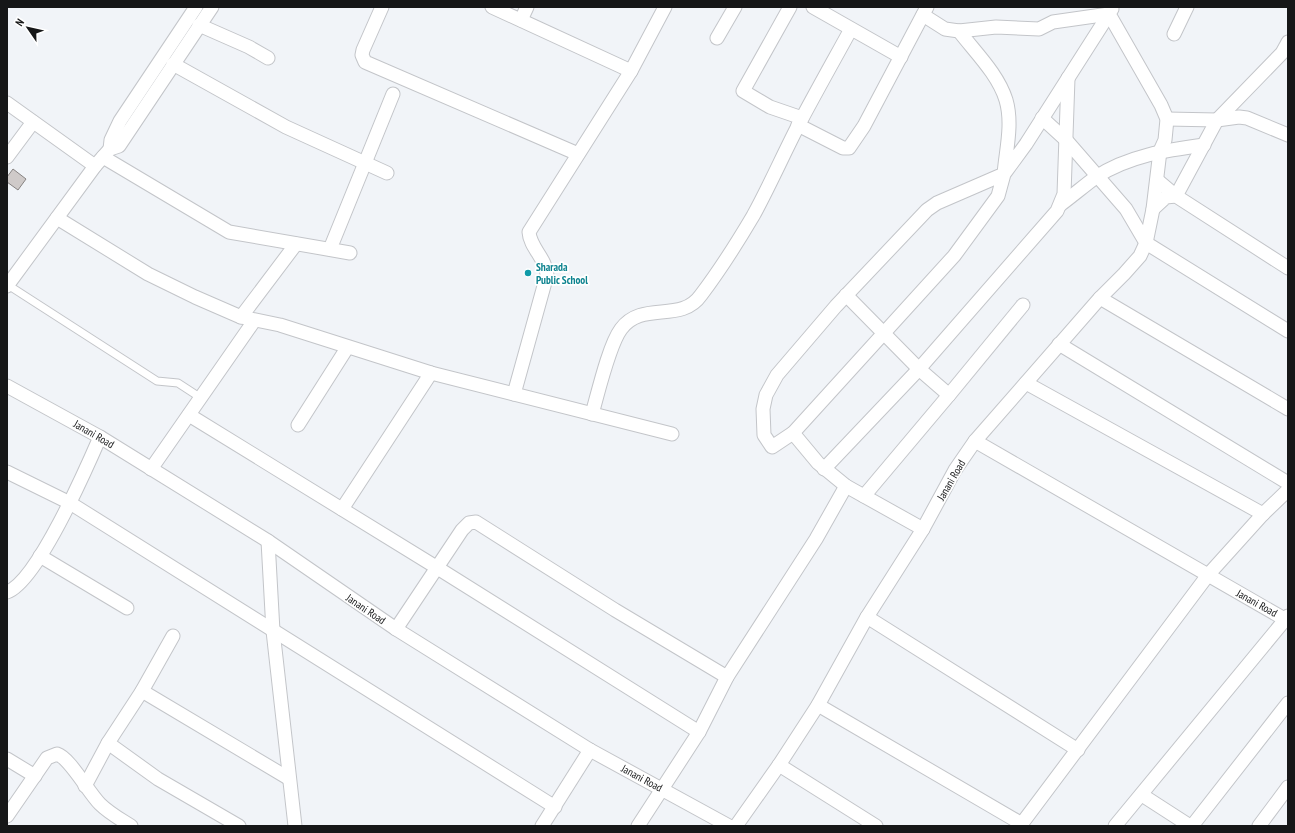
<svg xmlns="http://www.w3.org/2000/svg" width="1295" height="833" font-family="'PT Sans Narrow',sans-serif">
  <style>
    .building { fill: #cfcac9; stroke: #878382 }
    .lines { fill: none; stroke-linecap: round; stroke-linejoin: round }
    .service-casing { stroke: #c3c5c9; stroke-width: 9 }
    .minor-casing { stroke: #c3c5c9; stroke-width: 15 }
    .service { stroke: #fff; stroke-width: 7 }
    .minor { stroke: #fff; stroke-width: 13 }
    .culture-dot { fill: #0f9aa8; stroke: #fff; stroke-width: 1.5 }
    .labels { text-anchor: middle; stroke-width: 3.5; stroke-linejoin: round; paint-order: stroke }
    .culture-label { font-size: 11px; font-weight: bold; fill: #0d838f; stroke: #fff; text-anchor: start }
    .street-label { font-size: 11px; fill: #161718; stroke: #fff }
  </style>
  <rect width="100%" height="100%" fill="#f1f4f8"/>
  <path class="building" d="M13,169L26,179L18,190L7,182V177Z"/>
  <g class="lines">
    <g class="service-casing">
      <path id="service" d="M8,285L157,381L178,383L201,398"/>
    </g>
    <g class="minor-casing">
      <g id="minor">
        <path d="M382,7L363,50L362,55L365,62L578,154"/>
        <path d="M492,7L631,71"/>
        <path d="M790,7L743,91L770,107L802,118"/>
        <path d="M813,7L901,57"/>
        <path d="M923,15L945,29L959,31L996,27L1039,29L1053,22L1109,14"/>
        <path d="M521,20L527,7"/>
        <path d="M199,25L249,47L268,58"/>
        <path d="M959,31C975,52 998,74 1006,100C1013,124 1006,150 1004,174L937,203L927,210L836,306L777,375L766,395L763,409L764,435L772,447L793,433L954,256L998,196L1004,174L1026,144L1109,14"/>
        <path d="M1174,34L1187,7"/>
        <path d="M717,38L735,7"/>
        <path d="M173,64L286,127L387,173"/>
        <path d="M7,103L95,166"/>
        <path d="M1042,118L1066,140L1126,209L1146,243L1288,331"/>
        <path d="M1167,119L1217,120L1239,117L1247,118L1288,135"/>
        <path d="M798,125L843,148H849L864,126L927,7"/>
        <path d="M110,149L111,140L120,121L196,7"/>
        <path d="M7,157L33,122"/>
        <path d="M103,157L229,232L350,253"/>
        <path d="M1157,180L1176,196L1217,120L1282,53L1288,42"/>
        <path d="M1060,205C1072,196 1084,186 1096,177C1128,156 1167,150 1204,145"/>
        <path d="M1153,209L1166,197L1176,196L1288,268"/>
        <path d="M57,218L148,274L195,297L241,317L280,325L431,373L672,434"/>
        <path d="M330,249L393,94"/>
        <path d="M7,286L95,166L110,149L119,146L212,7"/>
        <path d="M846,295L919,369L949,395L864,496"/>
        <path d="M1100,298L1288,409"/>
        <path d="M241,317L296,244"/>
        <path d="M1059,344L1288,483"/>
        <path d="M1026,383L1263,514"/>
        <path d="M7,386L100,437L268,541L396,629L590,750L729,826"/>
        <path d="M514,394L547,275C546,258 530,248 529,232L631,71L665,7"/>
        <path d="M949,395L1023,305"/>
        <path d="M592,414C598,393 609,345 621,329C642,300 681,324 701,295C720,270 737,243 753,216C769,187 783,155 799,124C816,92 834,60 851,29"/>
        <path d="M189,415L436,567L699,732"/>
        <path d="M298,425L347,348"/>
        <path d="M793,433L818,463L846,486L923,529"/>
        <path d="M975,441L1288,621"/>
        <path d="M151,469L254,321"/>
        <path d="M824,469L919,369L1057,211L1064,194L1068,78"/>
        <path d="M7,472L70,503L555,807"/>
        <path d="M342,509L431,373"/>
        <path d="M268,541L273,631L295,826"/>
        <path d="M40,556L127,608"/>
        <path d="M7,592C37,582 87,467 100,437"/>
        <path d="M867,617L1078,750"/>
        <path d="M396,629L462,530L469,523L476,522L615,610L727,677"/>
        <path d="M173,636L142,691L108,743L158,779L239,826"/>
        <path d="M142,691L288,778"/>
        <path d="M818,705L1022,824"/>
        <path d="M7,759L35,776"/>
        <path d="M779,765L876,826"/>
        <path d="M85,786L108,743"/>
        <path d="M1142,795L1190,826"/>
        <path d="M7,816L47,758L57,754C70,758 88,792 100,804C109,813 120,819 131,826"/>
        <path d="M542,826L590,750"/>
        <path d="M638,826L699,732L727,677L816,539L846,486"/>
        <path d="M736,826L779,765L818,705L867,617L923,529L955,470L975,441L1100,298L1124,274L1140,256L1146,243L1153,209L1160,151L1165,140L1167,119L1161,105L1109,14L1112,9"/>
        <path d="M1020,826L1208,575L1263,514L1288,490"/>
        <path d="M1115,826L1288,616"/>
        <path d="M1192,826L1288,703"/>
        <path d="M1259,826L1288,787"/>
      </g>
    </g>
    <use href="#service" class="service"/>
    <use href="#minor" class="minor"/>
  </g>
  <circle class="culture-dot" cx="528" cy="273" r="4"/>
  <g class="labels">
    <g class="culture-label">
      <text x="536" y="271">Sharada<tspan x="536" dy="13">Public School</tspan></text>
    </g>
    <g class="street-label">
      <text transform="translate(94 434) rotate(30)" y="4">Janani Road</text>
      <text transform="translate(951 480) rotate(-60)" y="4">Janani Road</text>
      <text transform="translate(1257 603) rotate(29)" y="4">Janani Road</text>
      <text transform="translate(366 609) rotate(34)" y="4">Janani Road</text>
      <text transform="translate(642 778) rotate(28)" y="4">Janani Road</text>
    </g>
  </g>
  <rect width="1295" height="833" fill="none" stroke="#161718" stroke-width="16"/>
  <g transform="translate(28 28) rotate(304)" stroke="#ffffff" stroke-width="3" paint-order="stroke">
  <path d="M0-3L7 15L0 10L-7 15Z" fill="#161718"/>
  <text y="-6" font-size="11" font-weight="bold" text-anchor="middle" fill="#161718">N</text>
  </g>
</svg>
